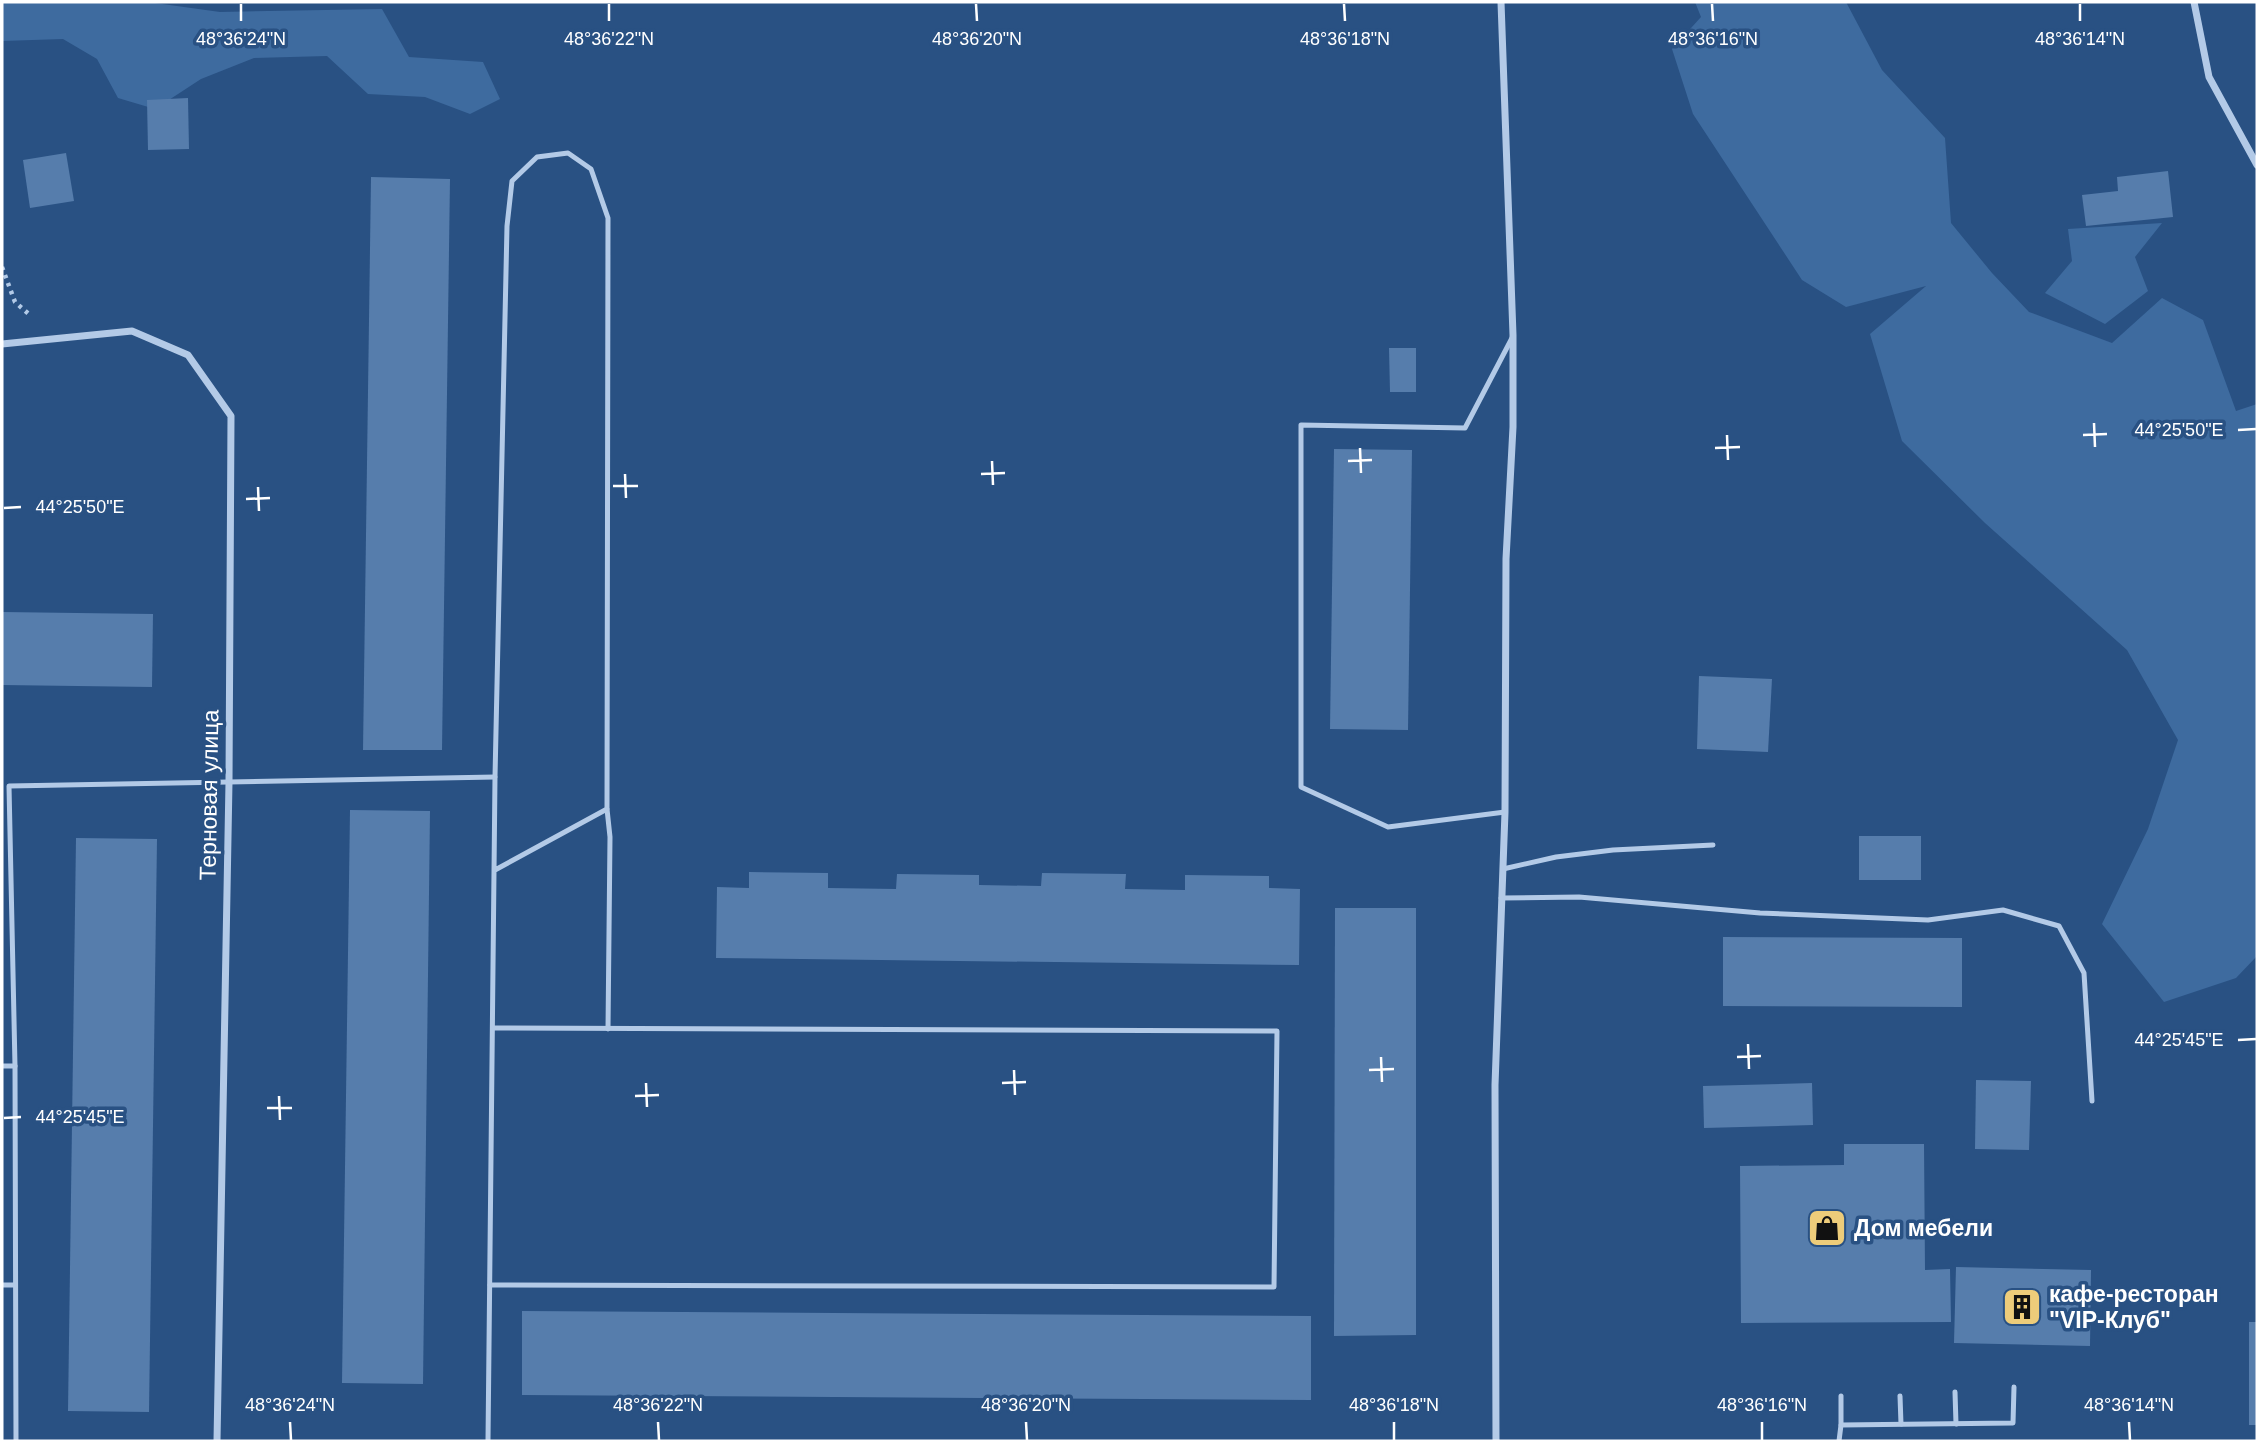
<svg xmlns="http://www.w3.org/2000/svg" width="2259" height="1443" font-family="Helvetica,sans-serif">
  <style>
    .green { fill: #3e6b9f }
    .building { fill: #567dac }
    .lines { fill: none; stroke-linecap: round; stroke-linejoin: round }
    .path { stroke: #b3cae7; stroke-width: 4.5; stroke-dasharray: 3.5 5; stroke-linecap: butt }
    .service { stroke: #b3cae7; stroke-width: 5 }
    .minor { stroke: #b3cae7; stroke-width: 7 }
    .ticks { fill: none; stroke: #fff; stroke-width: 2.5 }
    .labels { text-anchor: middle; stroke-width: 7; stroke-linejoin: round; paint-order: stroke }
    .street-label { font-size: 23px; fill: #fff; stroke: #295183 }
    .poi-label { font-size: 23px; font-weight: bold; fill: #fff; stroke: #295183; text-anchor: start }
    .ticks-label { font-size: 18px; text-anchor: middle; fill: #fff; stroke: #295183; stroke-width: 7; stroke-linejoin: round; paint-order: stroke }
  </style>
  <rect width="100%" height="100%" fill="#295183"/>
  <g class="green">
    <path d="M2,2H148L220,12L382,9L409,57L483,62L500,99L470,114L425,97L368,94L327,56L254,58L201,79L155,109L118,98L97,59L63,39L2,41Z"/>
    <path d="M1695,2H1846L1882,70L1945,138L1951,223L1992,273L2029,312L2112,343L2162,298L2203,320L2236,411L2257,404V956L2236,978L2164,1002L2102,924L2148,829L2178,740L2127,650L1985,523L1902,441L1870,334L1926,286L1846,307L1802,280L1693,114L1672,49L1701,17Z"/>
    <path d="M2162,223L2135,257L2148,291L2105,324L2045,293L2072,261L2068,229Z"/>
  </g>
  <g class="building">
    <path d="M188,98L189,149L148,150L147,100Z"/>
    <path d="M66,153L74,201L30,208L23,160Z"/>
    <path d="M2168,171L2173,217L2086,226L2082,195L2118,191L2117,177Z"/>
    <path d="M371,177L450,179L442,750H363Z"/>
    <path d="M1389,348H1416V392H1390Z"/>
    <path d="M1334,449L1412,450L1408,730L1330,729Z"/>
    <path d="M2,612L153,614L152,687L2,685Z"/>
    <path d="M1699,676L1772,679L1768,752L1697,749Z"/>
    <path d="M350,810L430,811L423,1384L342,1383Z"/>
    <rect x="1859" y="836" width="62" height="44"/>
    <path d="M76,838L157,839L149,1412L68,1411Z"/>
    <path d="M749,872L828,873V888L896,889L897,874L979,875V885L1041,886L1042,873L1126,874L1125,889L1185,890V875L1269,876V888L1300,889L1299,965L716,958L717,887L749,888Z"/>
    <path d="M1335,908H1416V1335L1334,1336Z"/>
    <path d="M1723,937L1962,938V1007L1723,1006Z"/>
    <path d="M1976,1080L2031,1081L2029,1150L1975,1149Z"/>
    <path d="M1812,1083L1813,1125L1704,1128L1703,1086Z"/>
    <path d="M1844,1144H1924L1925,1270L1950,1269L1951,1322L1741,1323L1740,1166L1844,1165Z"/>
    <path d="M1956,1267L2091,1270L2090,1346L1954,1343Z"/>
    <path d="M522,1311L1311,1316V1400L522,1395Z"/>
    <rect x="2249" y="1322" width="8" height="103"/>
  </g>
  <g class="lines">
    <path class="path" d="M2,267L15,302L31,316"/>
    <g class="service">
      <path d="M607,809L610,837L608,1029"/>
      <path d="M1505,812L1388,827L1301,787V425L1465,428L1512,338"/>
      <path d="M1503,869L1556,857L1613,850L1713,845"/>
      <path d="M1501,898L1579,897L1760,913L1928,920L2003,910L2059,926L2084,973L2092,1101"/>
      <path d="M2,1066H15"/>
      <path d="M2,1285H15"/>
      <path d="M490,1285L1274,1287L1277,1031L493,1028"/>
      <path d="M1955,1392L1956,1424"/>
      <path d="M1900,1396L1901,1424"/>
      <path d="M1841,1425V1396"/>
      <path d="M16,1441L15,1066L9,786L495,777"/>
      <path d="M488,1441L495,777L507,226L512,181L537,157L568,153L591,169L608,218L607,809L495,870"/>
      <path d="M1839,1441L1841,1425L2013,1423L2014,1387"/>
    </g>
    <g class="minor">
      <path d="M2194,2L2209,77L2257,165"/>
      <path d="M2,344L132,331L188,355L231,416L229,782L217,1441"/>
      <path d="M1496,1441L1495,1085L1505,812L1506,559L1513,427V335L1501,2"/>
    </g>
  </g>
  <path class="ticks" d="M241,4V21M609,4V21M976,4L977,21M1344,4L1345,21M1712,4L1713,21M2080,4V21M2094,423L2095,447M2238,430L2256,429M1727,435L1728,460M2083,435L2107,434M1360,448L1361,473M1715,448L1740,447M992,461L993,485M1348,461L1372,460M625,474L626,498M981,474L1005,473M613,486H638M258,487L259,511M246,499L270,498M4,508L21,507M2238,1040L2256,1039M1748,1044L1749,1069M1381,1057L1382,1082M1737,1057L1761,1056M1014,1070L1015,1095M1369,1070L1394,1069M646,1083L647,1107M1002,1083L1026,1082M279,1096L280,1120M635,1096L659,1095M267,1108H292M4,1118L21,1117M290,1422L291,1440M658,1422L659,1440M1026,1422L1027,1440M1394,1422V1440M1762,1422V1440M2129,1422L2130,1440"/>
  <defs>
    <g id="shop-square" transform="scale(2.0125)"><rect x="-9" y="-9" width="18" height="18" rx="4" fill="#edcc7a" stroke="#295183"/><path d="M-5-2.5h2.3a2.7 3.5 0 0 1 5.4 0H5L5.5 6h-11ZM-1.5-2.5h3a1.5 2.3 0 0 0-3 0Z" fill="#111"/></g>
    <g id="building-square" transform="scale(2.0125)"><rect x="-9" y="-9" width="18" height="18" rx="4" fill="#edcc7a" stroke="#295183"/><path d="M-4-6H4V6H1V3H-1V6H-4ZM-2.5-4.3h1.7v1.8h-1.7ZM.8-4.3h1.7v1.8H.8ZM-2.5-1h1.7V.8h-1.7ZM.8-1h1.7V.8H.8Z" fill="#111"/></g>
  </defs>
  <g fill-rule="evenodd">
    <use href="#shop-square" x="1827" y="1228"/>
    <use href="#building-square" x="2022" y="1307"/>
  </g>
  <g class="labels">
    <g class="street-label">
      <text transform="translate(209 795) rotate(-89)" y="8">Терновая улица</text>
    </g>
    <g class="poi-label">
      <text x="1854" y="1236">Дом мебели</text>
      <text x="2049" y="1302">кафе-ресторан<tspan x="2049" dy="26">"VIP-Клуб"</tspan></text>
    </g>
  </g>
  <g class="ticks-label">
    <text x="241" y="45">48°36'24"N</text>
    <text x="609" y="45">48°36'22"N</text>
    <text x="977" y="45">48°36'20"N</text>
    <text x="1345" y="45">48°36'18"N</text>
    <text x="1713" y="45">48°36'16"N</text>
    <text x="2080" y="45">48°36'14"N</text>
    <text x="2179" y="436">44°25'50"E</text>
    <text x="80" y="513">44°25'50"E</text>
    <text x="2179" y="1046">44°25'45"E</text>
    <text x="80" y="1123">44°25'45"E</text>
    <text x="290" y="1411">48°36'24"N</text>
    <text x="658" y="1411">48°36'22"N</text>
    <text x="1026" y="1411">48°36'20"N</text>
    <text x="1394" y="1411">48°36'18"N</text>
    <text x="1762" y="1411">48°36'16"N</text>
    <text x="2129" y="1411">48°36'14"N</text>
  </g>
  <rect width="2259" height="1443" fill="none" stroke="#ffffff" stroke-width="7"/>
</svg>
